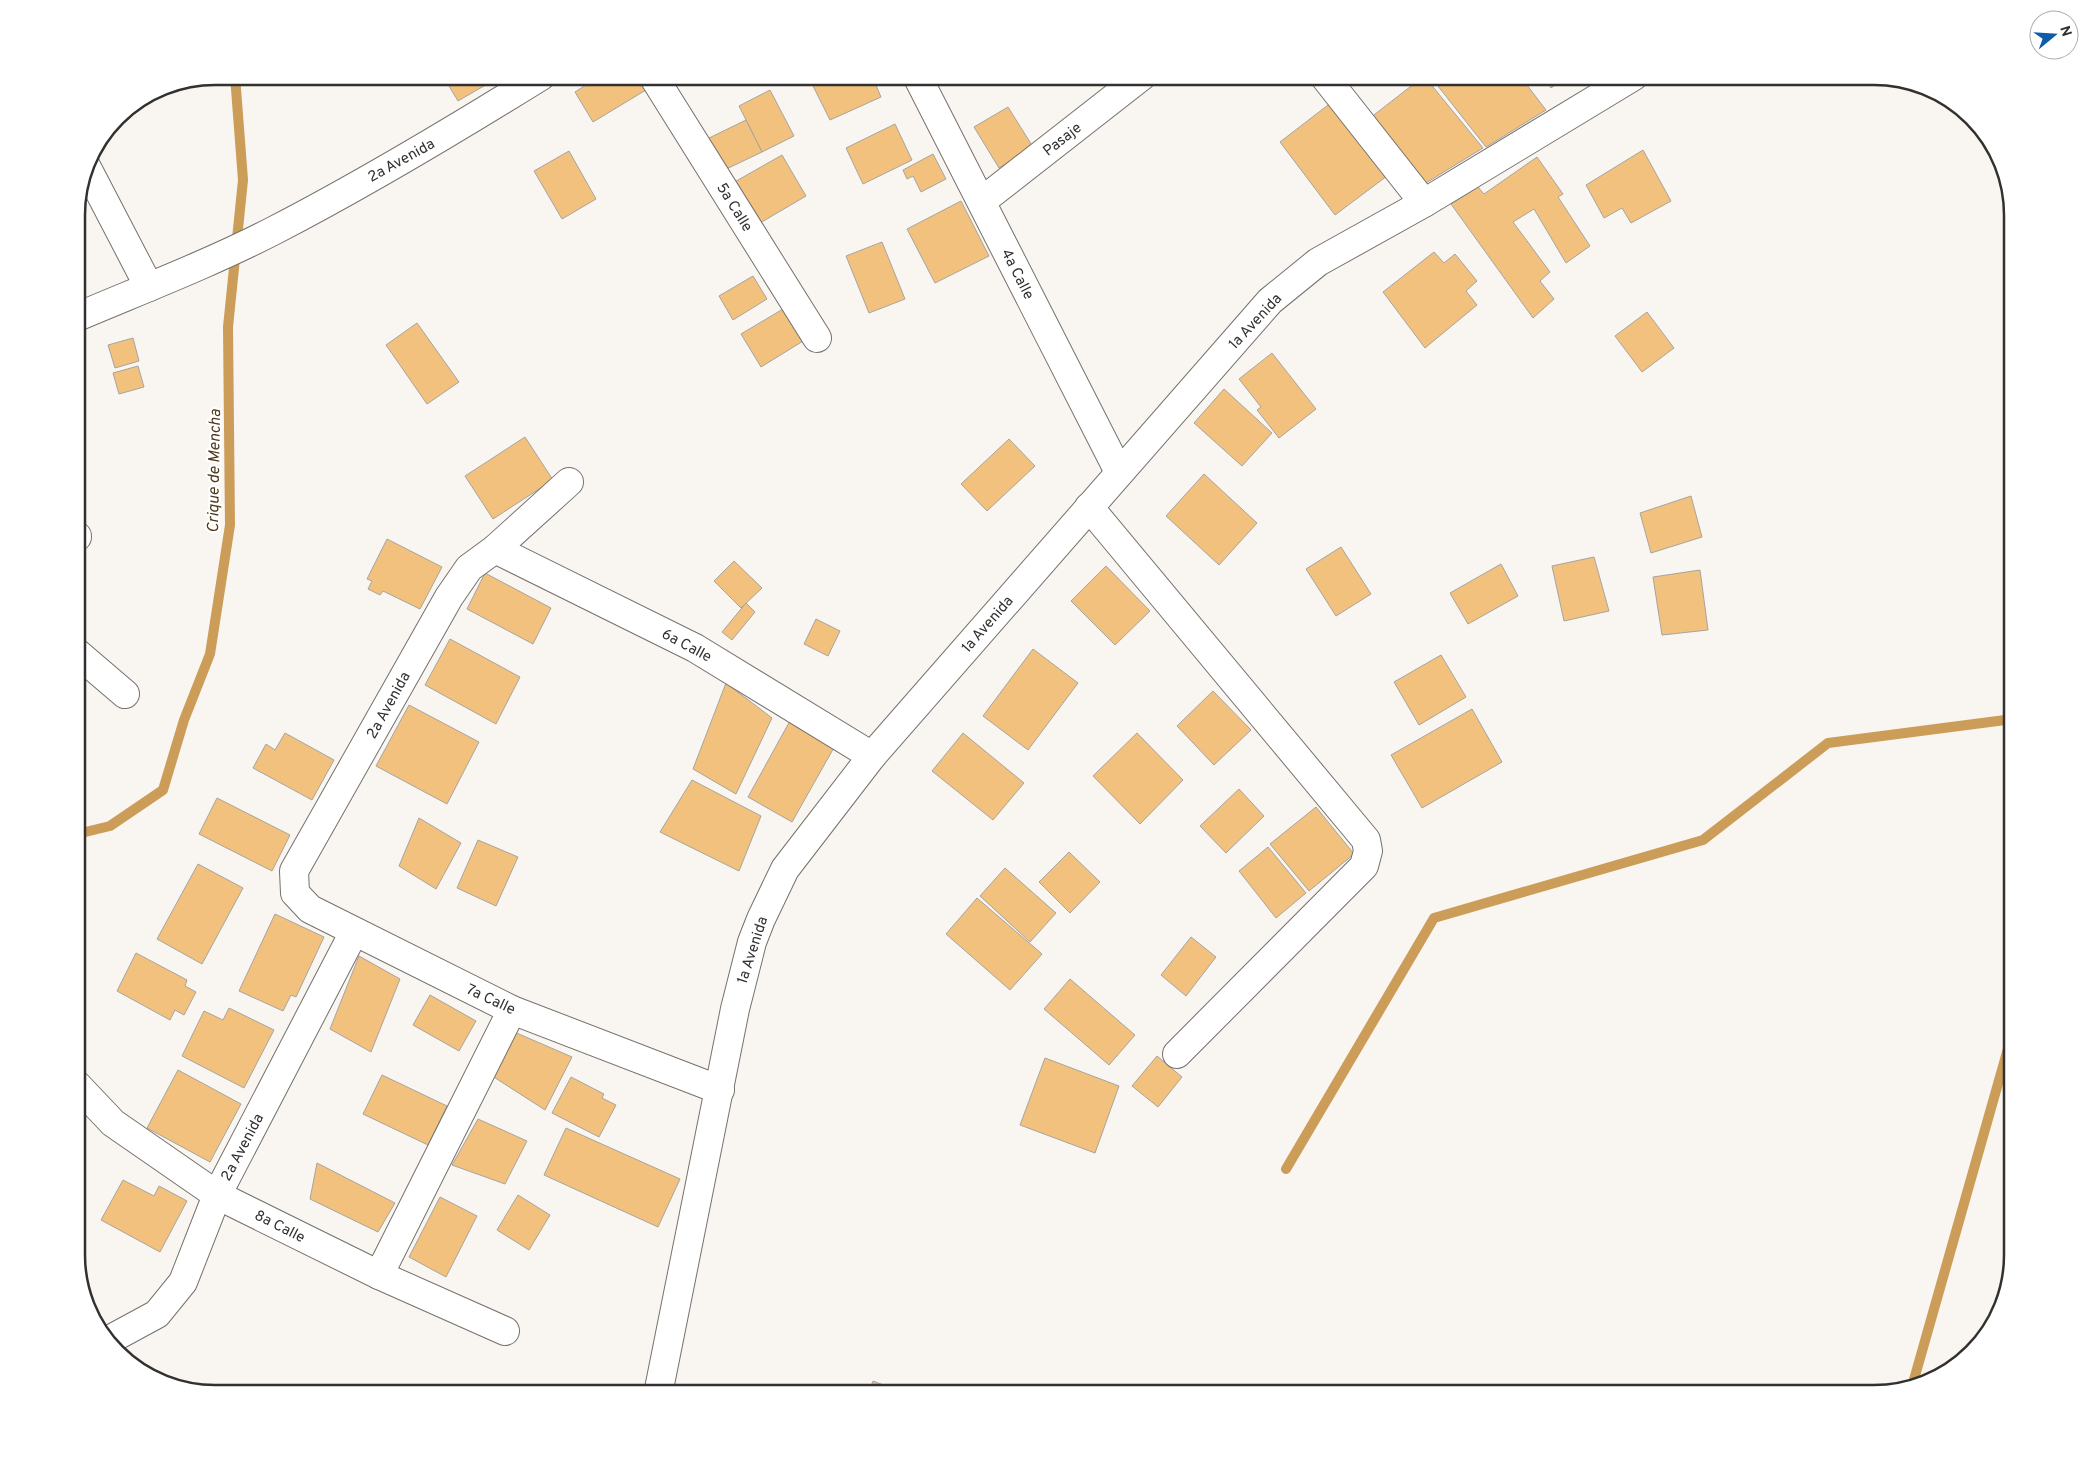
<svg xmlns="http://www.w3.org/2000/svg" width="2089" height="1470" font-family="Overpass,sans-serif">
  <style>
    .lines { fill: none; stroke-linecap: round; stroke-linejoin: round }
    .stream { stroke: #cc9c59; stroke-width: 10 }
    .building { fill: #f2c17d; stroke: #a7a49f }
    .minor-casing { stroke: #75716d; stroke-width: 30 }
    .minor { stroke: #fff; stroke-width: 28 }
    .labels { text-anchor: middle; stroke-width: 4.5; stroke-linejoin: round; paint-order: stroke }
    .street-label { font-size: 15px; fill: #32312f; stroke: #fff }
    .water-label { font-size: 16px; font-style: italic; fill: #4e391b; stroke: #fff }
    .rim { fill: none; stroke: #32312f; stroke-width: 2.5 }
  </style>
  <rect width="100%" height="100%" fill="#f9f5f0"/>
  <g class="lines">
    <g class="stream">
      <path d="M77,834L110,826L163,790L184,720L210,654L230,525L228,327L243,180L235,76"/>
      <path d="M1286,1169L1434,918L1703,840L1828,743L2013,719"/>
      <path d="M1913,1383L2009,1045L2013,1041"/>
    </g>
  </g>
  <g class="building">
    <path d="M443,76H501L458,101Z"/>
    <path d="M600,76H638L646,90L593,122L575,92Z"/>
    <path d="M828,76H872L881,97L830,120L812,84Z"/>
    <path d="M1424,76L1483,148L1416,189L1370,118Z"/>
    <path d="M1430,76H1520L1546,110L1486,147Z"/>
    <path d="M1543,76H1568L1551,88Z"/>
    <path d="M770,90L794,136L762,152L739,106Z"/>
    <path d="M1332,102L1387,176L1335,215L1280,142Z"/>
    <path d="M1008,107L1033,147L999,168L974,127Z"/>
    <path d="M746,120L762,152L720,172L705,140Z"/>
    <path d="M895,124L912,160L863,184L846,148Z"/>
    <path d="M1643,150L1671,201L1631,223L1622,208L1604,218L1586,185Z"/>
    <path d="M569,151L596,199L562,219L534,171Z"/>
    <path d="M933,154L946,179L921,192L913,176L907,179L903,170Z"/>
    <path d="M782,155L806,196L755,226L731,184Z"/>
    <path d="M1537,157L1563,194L1558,197L1590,246L1566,263L1534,209L1513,222L1550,272L1540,281L1554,299L1533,318L1451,204L1478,187L1484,194Z"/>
    <path d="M961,201L989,256L935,283L907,229Z"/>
    <path d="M882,242L905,299L869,313L846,256Z"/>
    <path d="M1434,252L1444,263L1455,254L1477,281L1466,291L1477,305L1425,348L1383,292Z"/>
    <path d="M753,276L767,299L733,320L719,296Z"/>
    <path d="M788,306L808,338L761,367L741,334Z"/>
    <path d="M1647,312L1674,348L1642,372L1615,336Z"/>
    <path d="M417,323L459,382L427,404L386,345Z"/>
    <path d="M133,338L139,361L115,368L108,345Z"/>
    <path d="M1272,353L1316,409L1279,438L1257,410L1261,407L1239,379Z"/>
    <path d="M138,366L144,387L119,394L113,373Z"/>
    <path d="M1224,389L1272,433L1242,466L1194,423Z"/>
    <path d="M525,437L553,480L493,519L465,476Z"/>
    <path d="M1009,439L1035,466L987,511L961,484Z"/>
    <path d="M1204,474L1257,523L1219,565L1166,516Z"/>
    <path d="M1691,496L1702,537L1651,553L1640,513Z"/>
    <path d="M387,539L442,567L420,609L383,591L380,595L368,589L372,581L367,579Z"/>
    <path d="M1341,547L1371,594L1336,616L1306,569Z"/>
    <path d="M1594,557L1609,611L1564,621L1552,566Z"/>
    <path d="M734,561L762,588L741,608L714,581Z"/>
    <path d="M1501,564L1518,596L1468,624L1450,593Z"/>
    <path d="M1106,566L1150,611L1115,645L1071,601Z"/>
    <path d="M1700,570L1708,630L1662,635L1653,577Z"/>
    <path d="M485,573L551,608L533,644L467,609Z"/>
    <path d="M746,603L755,612L732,640L722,632Z"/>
    <path d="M816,619L840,631L828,656L804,644Z"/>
    <path d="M450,639L520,677L496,724L425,685Z"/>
    <path d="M1033,649L1078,683L1028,750L983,716Z"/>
    <path d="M1441,655L1466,697L1419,725L1394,682Z"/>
    <path d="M726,683L772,718L736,794L693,769Z"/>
    <path d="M1213,691L1251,730L1214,765L1177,726Z"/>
    <path d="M409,705L479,742L447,804L376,766Z"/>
    <path d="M1472,709L1502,762L1422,808L1391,755Z"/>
    <path d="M791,719L836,744L792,822L748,797Z"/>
    <path d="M285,733L334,760L312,800L253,768L266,744L275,750Z"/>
    <path d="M963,733L1024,783L993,820L932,771Z"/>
    <path d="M1137,733L1183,780L1140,824L1093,776Z"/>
    <path d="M692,780L761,816L739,871L660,832Z"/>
    <path d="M1239,789L1264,816L1226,853L1200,826Z"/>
    <path d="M217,798L290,835L272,871L199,834Z"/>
    <path d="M1316,807L1354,854L1309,891L1270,844Z"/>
    <path d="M419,818L461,843L436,889L399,866Z"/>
    <path d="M478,840L518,857L496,906L457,888Z"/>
    <path d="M1268,847L1306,893L1276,918L1239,871Z"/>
    <path d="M1069,852L1100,882L1070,913L1039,882Z"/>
    <path d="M198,864L243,888L202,964L157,939Z"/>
    <path d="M1005,868L1056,913L1030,942L980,896Z"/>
    <path d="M977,898L1042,954L1010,990L946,934Z"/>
    <path d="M275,914L324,937L296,997L291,995L283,1011L239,991Z"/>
    <path d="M1191,937L1216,957L1186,996L1161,975Z"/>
    <path d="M136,953L187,980L185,986L196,992L184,1015L175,1010L170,1020L117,991Z"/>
    <path d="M359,956L400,979L371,1052L330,1029Z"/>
    <path d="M1070,979L1135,1035L1109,1065L1044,1009Z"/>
    <path d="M430,995L476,1021L459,1051L413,1025Z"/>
    <path d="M229,1008L274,1030L244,1088L182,1056L204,1011L223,1020Z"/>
    <path d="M505,1028L572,1057L545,1110L486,1072Z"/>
    <path d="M1157,1056L1182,1077L1158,1107L1132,1086Z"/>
    <path d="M1045,1058L1119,1086L1095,1153L1020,1125Z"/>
    <path d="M178,1070L241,1104L210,1162L147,1128Z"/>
    <path d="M382,1075L447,1106L428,1145L363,1114Z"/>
    <path d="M571,1077L604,1094L602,1098L616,1105L599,1137L552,1113Z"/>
    <path d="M478,1119L527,1141L505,1184L452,1165Z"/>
    <path d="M566,1128L680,1179L658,1227L544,1175Z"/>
    <path d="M317,1163L395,1203L378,1232L310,1199Z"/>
    <path d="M123,1180L154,1196L159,1186L187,1201L160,1252L101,1220Z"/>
    <path d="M518,1195L550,1215L529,1250L497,1230Z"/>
    <path d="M440,1197L477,1216L446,1277L409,1257Z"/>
    <path d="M873,1381L907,1394H868Z"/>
    <path d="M552,1387L564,1394H548Z"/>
  </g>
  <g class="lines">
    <g class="minor-casing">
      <g id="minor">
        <path d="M653,76L817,338"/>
        <path d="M917,76L1119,472"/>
        <path d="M1324,76L1424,203"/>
        <path d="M86,166L149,287"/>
        <path d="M982,201L1142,76"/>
        <path d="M77,317C143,289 211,263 275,230C366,183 454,130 541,76"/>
        <path d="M569,482L495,549L469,568L449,597L294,871L295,893L310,909L512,1010L720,1090"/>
        <path d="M1089,507L1366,840L1368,851L1364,866L1177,1054"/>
        <path d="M77,536V537"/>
        <path d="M495,549L695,648L872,756"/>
        <path d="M77,653L125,694"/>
        <path d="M77,1085L113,1123L217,1195L379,1275L505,1331"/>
        <path d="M379,1275L512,1010"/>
        <path d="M109,1340L157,1314L183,1282L217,1195L354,932"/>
        <path d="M658,1394L735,1009L752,942L761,919L785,869L872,756L1270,301L1318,262L1424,203L1634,76"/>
      </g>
    </g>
    <use href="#minor" class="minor"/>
  </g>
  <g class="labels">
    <g class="street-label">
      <text transform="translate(1062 139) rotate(-38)" y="5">Pasaje</text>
      <text transform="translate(401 160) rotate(-29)" y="5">2a Avenida</text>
      <text transform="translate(735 207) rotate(58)" y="5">5a Calle</text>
      <text transform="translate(1018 274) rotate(63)" y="5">4a Calle</text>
      <text transform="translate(1255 321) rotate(-47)" y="5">1a Avenida</text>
      <text transform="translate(987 624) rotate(-49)" y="5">1a Avenida</text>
      <text transform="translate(687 645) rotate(28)" y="5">6a Calle</text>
      <text transform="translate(388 705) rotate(-61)" y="5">2a Avenida</text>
      <text transform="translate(752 950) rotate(-72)" y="5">1a Avenida</text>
      <text transform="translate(491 999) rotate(25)" y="5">7a Calle</text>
      <text transform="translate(242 1147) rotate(-62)" y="5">2a Avenida</text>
      <text transform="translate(280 1226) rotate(27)" y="5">8a Calle</text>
    </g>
    <g class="water-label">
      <text transform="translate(213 471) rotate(-89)" y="6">Crique de Mencha</text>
    </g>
  </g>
  <path d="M0 0H2089V1470H0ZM215 85H1874A130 130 0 0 1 2004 215V1255A130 130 0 0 1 1874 1385H215A130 130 0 0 1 85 1255V215A130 130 0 0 1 215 85Z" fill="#fff" fill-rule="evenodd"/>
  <path class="rim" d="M215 85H1874A130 130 0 0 1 2004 215V1255A130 130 0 0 1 1874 1385H215A130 130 0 0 1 85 1255V215A130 130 0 0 1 215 85Z"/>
  <g transform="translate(2054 35) rotate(72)"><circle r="24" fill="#ffffff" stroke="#adadac"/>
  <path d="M0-4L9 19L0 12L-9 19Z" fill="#0e5ba9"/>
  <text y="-8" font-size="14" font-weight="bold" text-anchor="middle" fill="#32312f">N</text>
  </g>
</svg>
